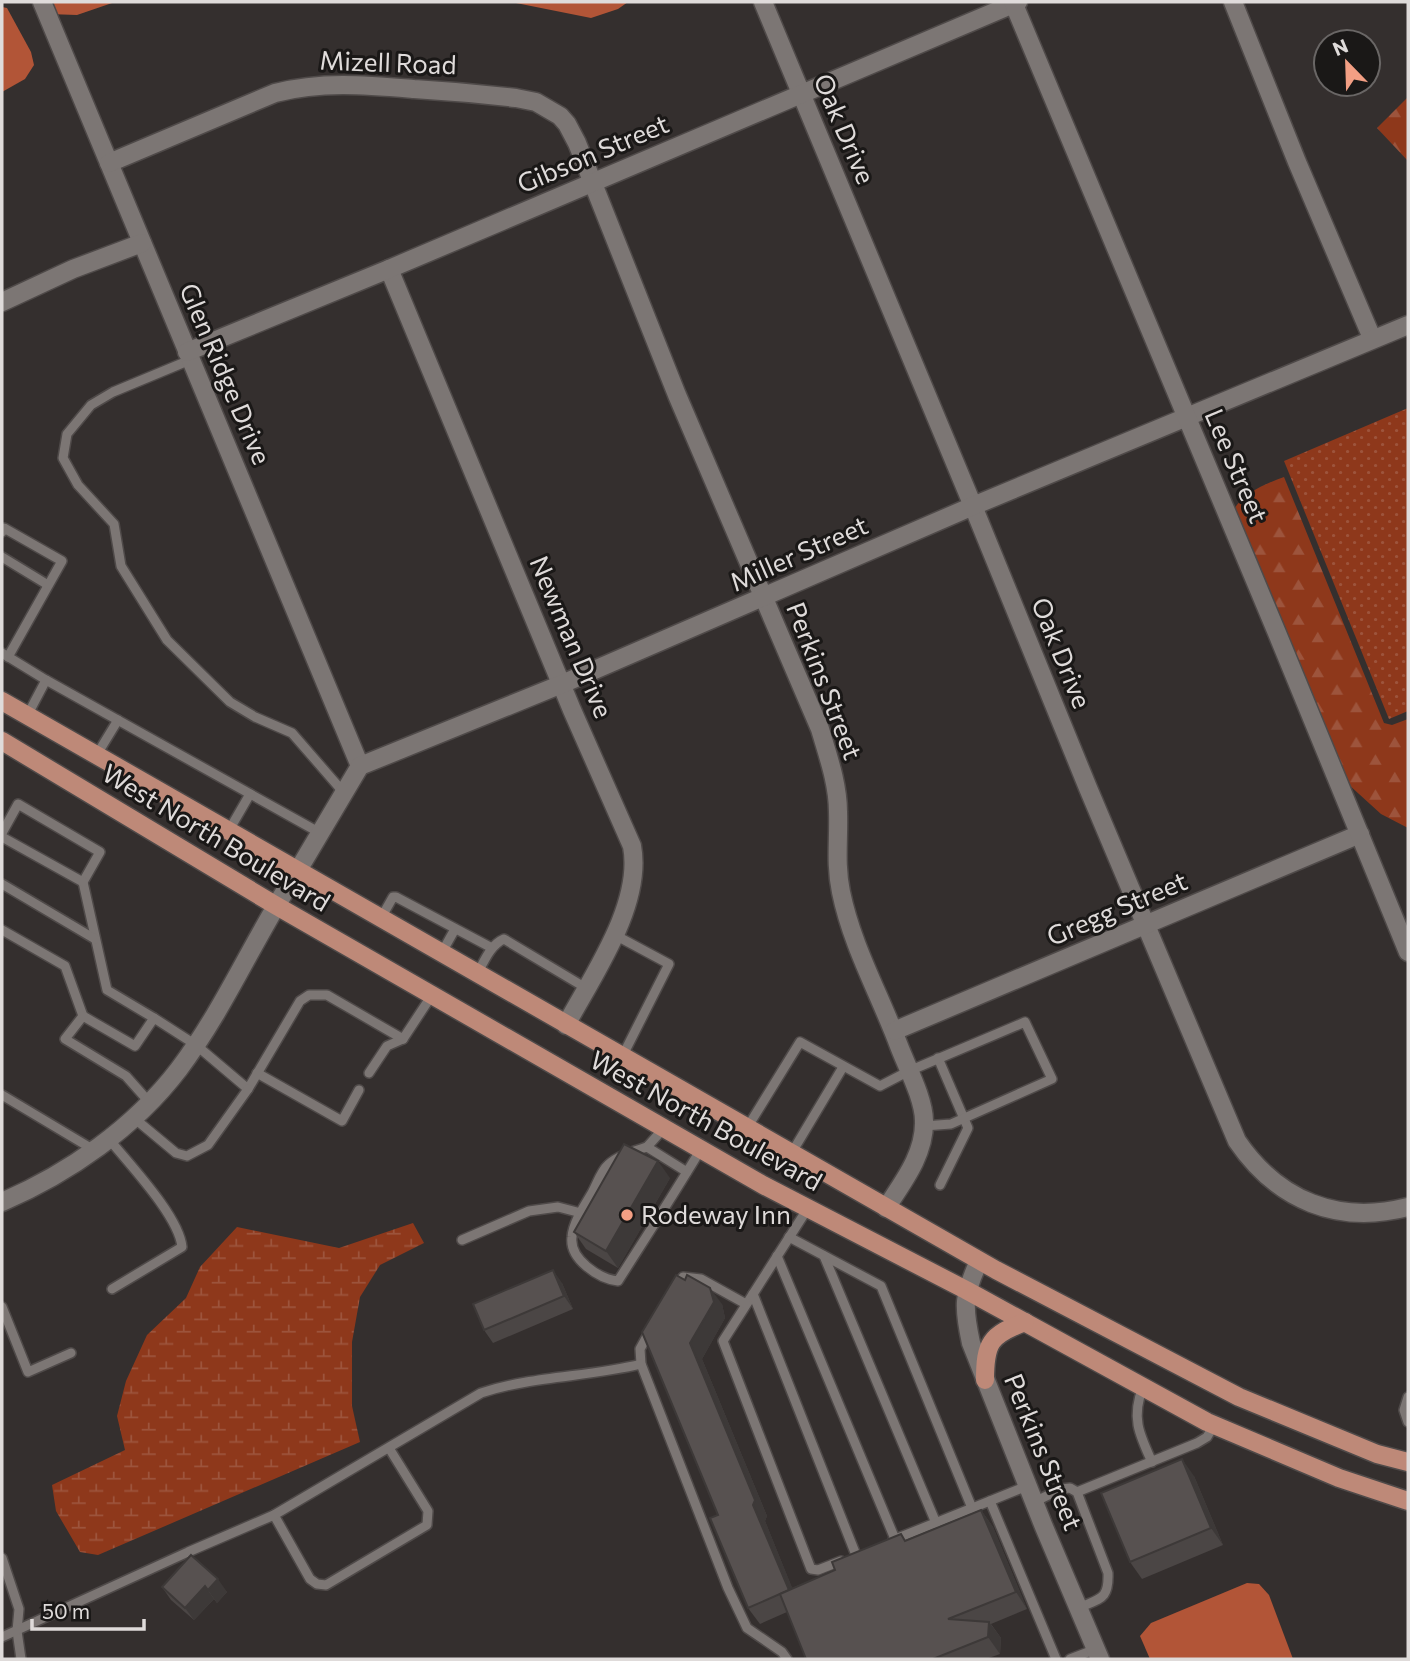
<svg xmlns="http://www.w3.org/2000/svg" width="1410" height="1661" font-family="Commissioner,sans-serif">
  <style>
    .forest { fill: url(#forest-firs) }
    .wetland { fill: url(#wetland-marsh) }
    .park { fill: url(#park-dots) }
    .water { fill: #b25537 }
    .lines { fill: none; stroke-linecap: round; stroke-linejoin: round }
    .service-casing { stroke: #4f4a49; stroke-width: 12 }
    .minor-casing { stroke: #4f4a49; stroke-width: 21 }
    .tertiary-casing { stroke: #4f4a49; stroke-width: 21 }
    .primary-casing { stroke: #4f4a49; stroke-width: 21 }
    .service { stroke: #7c7674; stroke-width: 9 }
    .minor { stroke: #7c7674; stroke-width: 18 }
    .tertiary { stroke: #7c7674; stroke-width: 18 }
    .primary { stroke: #be8978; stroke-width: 18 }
    .wall { fill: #4b4645 }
    .shaded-wall { fill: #3d3938 }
    .building { fill: #575150; stroke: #3d3938; stroke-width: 2 }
    .poi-dot { fill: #f39f84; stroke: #1a1817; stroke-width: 2.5 }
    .labels { text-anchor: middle; stroke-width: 6; stroke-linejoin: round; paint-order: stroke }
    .street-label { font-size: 26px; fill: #dfdbda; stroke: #1a1817 }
    .poi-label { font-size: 26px; fill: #dfdbda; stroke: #1a1817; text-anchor: start }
  </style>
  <defs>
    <pattern id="forest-firs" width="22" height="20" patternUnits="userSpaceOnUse" patternTransform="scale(1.75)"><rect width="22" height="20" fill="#8e381b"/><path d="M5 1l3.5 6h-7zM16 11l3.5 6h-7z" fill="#9d543c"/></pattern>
    <pattern id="wetland-marsh" width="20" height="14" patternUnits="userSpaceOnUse" patternTransform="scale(1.75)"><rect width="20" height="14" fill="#8e381b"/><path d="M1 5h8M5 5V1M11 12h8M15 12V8" fill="none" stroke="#9d543c"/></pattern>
    <pattern id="park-dots" width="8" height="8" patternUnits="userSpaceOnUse" patternTransform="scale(1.75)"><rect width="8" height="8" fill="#8e381b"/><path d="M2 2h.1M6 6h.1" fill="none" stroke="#9d543c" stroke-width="1.8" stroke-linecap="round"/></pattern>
  </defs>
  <rect width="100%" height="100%" fill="#342f2e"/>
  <g class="forest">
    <path d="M1408,97V161L1377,128Z"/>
    <path d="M1284,477L1384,723L1392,725L1408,719V828L1381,814L1348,784L1234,509C1244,493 1267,483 1284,477Z"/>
  </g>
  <path class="wetland" d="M413,1223L424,1243L380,1265L360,1297L352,1342V1406L360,1442L98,1555L80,1552L56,1511L52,1485L125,1450L117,1416L126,1381L147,1335L186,1298L200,1267L237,1227L339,1248Z"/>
  <path class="park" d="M1408,408V711L1389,719L1284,461Z"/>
  <g class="water">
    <path d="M49,2H115L77,15L48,14Z"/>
    <path d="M511,2H628L618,9L591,18Z"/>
    <path d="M2,7L7,8L31,52L34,65L25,79L2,92Z"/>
    <path d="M1247,1583L1259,1584L1269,1595L1293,1659H1150L1140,1636L1151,1623Z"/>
  </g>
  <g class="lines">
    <g class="service-casing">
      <g id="service">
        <path d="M190,360L113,392L91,405L67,434L63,458L78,485L114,524L121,566L167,640L230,702L255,717L292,733L345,794"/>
        <path d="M2,532L4,528L62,561L8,657"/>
        <path d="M2,557L48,585"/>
        <path d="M2,653L46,680L322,834"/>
        <path d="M27,716L46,680"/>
        <path d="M96,756L118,720"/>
        <path d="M228,832L250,794"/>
        <path d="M2,833L18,804L100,852L83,882L107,990L154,1018"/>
        <path d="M2,837L83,882"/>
        <path d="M2,884L95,939"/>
        <path d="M381,918L393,897H396L492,948"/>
        <path d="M2,930L65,966L83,1016"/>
        <path d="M615,935L669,964L622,1057"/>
        <path d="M441,954L455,929"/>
        <path d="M477,974C484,962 490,945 504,939L586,988"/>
        <path d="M938,1058L968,1128L940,1185"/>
        <path d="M257,1073L342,1121L359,1090"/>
        <path d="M369,1073L387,1046L403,1039"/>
        <path d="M2,1095L94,1150"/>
        <path d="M150,1103L126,1076L65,1039L83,1016L135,1046L154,1018L196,1045L248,1089L300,1001L309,995H327L403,1039L432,995"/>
        <path d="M134,1118L176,1153L187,1156L208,1145L248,1089"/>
        <path d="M747,1128L800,1042L880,1086L909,1071L1025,1022L1052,1079L951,1124L924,1126"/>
        <path d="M109,1139C129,1164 179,1216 182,1247L112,1289"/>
        <path d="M647,1147L664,1128"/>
        <path d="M791,1154L843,1067"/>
        <path d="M687,1172L647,1147C635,1151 618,1155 608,1165C601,1171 597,1184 592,1193C585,1205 573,1222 572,1237C569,1259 599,1279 618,1281C646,1237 674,1194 701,1149"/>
        <path d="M808,1208L723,1341L811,1569L818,1570L841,1561"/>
        <path d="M789,1237L881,1286L972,1508"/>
        <path d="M462,1240L529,1211L558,1207L581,1213"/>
        <path d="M777,1256L895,1539"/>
        <path d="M824,1256L936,1523"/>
        <path d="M676,1287L683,1277L701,1279L746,1304"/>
        <path d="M753,1294L856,1555"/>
        <path d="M2,1307L28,1372L71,1353"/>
        <path d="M651,1329L640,1349L641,1364L728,1588L747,1628L782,1652L787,1659"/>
        <path d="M1143,1387C1131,1417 1139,1434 1152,1462"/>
        <path d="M1408,1397L1404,1410L1408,1422"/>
        <path d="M1077,1492L1197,1443L1207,1437L1214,1425"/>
        <path d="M990,1501L1056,1659"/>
        <path d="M1034,1502L1061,1489L1070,1488L1077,1492L1108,1573C1109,1600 1100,1598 1079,1608"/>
        <path d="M274,1515L310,1579L317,1584L326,1585L427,1525L428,1511L389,1448"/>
        <path d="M893,1540L1027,1486"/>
        <path d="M2,1558L19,1609L17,1631L21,1659"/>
        <path d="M2,1637L188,1552L274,1515L481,1393C532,1376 589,1377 641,1364"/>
        <path d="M1070,1659L1096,1649"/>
      </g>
    </g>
    <g class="minor-casing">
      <g id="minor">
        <path d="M42,2L360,766"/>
        <path d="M763,2L973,506L1088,788L1237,1141C1278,1201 1338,1225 1408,1207"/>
        <path d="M1233,2L1297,162L1372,338"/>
        <path d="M109,163L275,93C322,81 366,85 414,89C448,91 482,94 516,98L536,102L560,116L567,124L577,143L677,395L820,729C828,756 838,784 838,812C839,841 835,862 841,892C852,946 880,995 899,1046C907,1067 924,1099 924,1121C925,1154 903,1182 886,1208"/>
        <path d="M389,269L572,710L632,846C643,904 593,975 566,1025"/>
        <path d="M2,302L73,269L142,243"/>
        <path d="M187,352L389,269L1018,2"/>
        <path d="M297,872L360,766L562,684L973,506L1408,325"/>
        <path d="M894,1031L1360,834"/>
        <path d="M979,1261C963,1296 963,1306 971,1343L1044,1527L1100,1659"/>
      </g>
    </g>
    <g class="tertiary-casing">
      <g id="tertiary">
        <path d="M1013,2L1277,633L1408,952"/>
        <path d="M2,1202C69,1173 134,1128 179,1069C225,1008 255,936 297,872"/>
      </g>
    </g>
    <g class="primary-casing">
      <g id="primary">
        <path d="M2,701L996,1270L1239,1397L1377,1454L1408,1462"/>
        <path d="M2,741L275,905L763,1185L966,1290L1207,1422L1339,1478L1408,1501"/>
        <path d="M985,1380C985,1343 990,1335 1025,1322"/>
      </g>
    </g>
    <use href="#service" class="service"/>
    <use href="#minor" class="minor"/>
    <use href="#tertiary" class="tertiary"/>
    <use href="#primary" class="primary"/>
  </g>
  <g class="wall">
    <path d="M670,1178L618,1268L586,1249L574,1232Z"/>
    <path d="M562,1283L573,1309L493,1343L484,1330Z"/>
    <path d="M722,1304L725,1318L702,1359L767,1516L765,1521L792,1588L981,1510L993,1527L1027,1609L991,1624L1001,1638L1000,1654L986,1659H806L787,1612L760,1624L748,1608L718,1515L642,1332Z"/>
    <path d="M1194,1476L1223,1545L1142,1579L1130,1562Z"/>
    <path d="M191,1555L227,1592L217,1603L214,1599L194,1620L171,1600L162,1587Z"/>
  </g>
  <g class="shaded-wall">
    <path d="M658,1161L670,1178L618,1268L606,1251Z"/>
    <path d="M553,1270L562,1283L573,1309L564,1296Z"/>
    <path d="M710,1288L722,1304L725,1318L702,1359L767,1516L765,1521L800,1607L789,1590L753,1505L690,1343Z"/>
    <path d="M1182,1459L1194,1476L1223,1545L1211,1528Z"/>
    <path d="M981,1510L993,1527L1027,1609L1016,1592Z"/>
    <path d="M218,1579L227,1592L217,1603L208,1590Z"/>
    <path d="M205,1586L214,1599L194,1620L185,1608Z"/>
    <path d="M989,1622L1001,1638L1000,1654L988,1637Z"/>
  </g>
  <g class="building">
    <path d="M624,1144L658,1161L606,1251L574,1232Z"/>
    <path d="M553,1270L564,1296L484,1330L473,1304Z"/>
    <path d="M676,1275L685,1280L687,1275L710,1288L714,1302L690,1343L755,1500L753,1505L789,1590L748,1608L710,1518L718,1515L642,1332Z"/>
    <path d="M1182,1459L1211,1528L1130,1562L1101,1493Z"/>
    <path d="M981,1510L1016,1592L948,1619L989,1622L988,1637L933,1659H806L780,1594L835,1570L832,1562L901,1534L905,1541Z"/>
    <path d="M191,1555L218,1579L208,1590L205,1586L185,1608L162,1587Z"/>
  </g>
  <circle class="poi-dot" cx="627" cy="1215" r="7"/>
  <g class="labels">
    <g class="street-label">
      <text transform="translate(388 63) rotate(2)" y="9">Mizell Road</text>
      <text transform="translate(844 129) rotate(67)" y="9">Oak Drive</text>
      <text transform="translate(593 154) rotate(-23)" y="9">Gibson Street</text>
      <text transform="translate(225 374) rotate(67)" y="9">Glen Ridge Drive</text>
      <text transform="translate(1236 466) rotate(67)" y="9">Lee Street</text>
      <text transform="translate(799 554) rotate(-24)" y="9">Miller Street</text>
      <text transform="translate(571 637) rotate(67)" y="9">Newman Drive</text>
      <text transform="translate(1061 653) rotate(68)" y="9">Oak Drive</text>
      <text transform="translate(824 681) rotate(69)" y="9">Perkins Street</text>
      <text transform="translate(216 838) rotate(31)" y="9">West North Boulevard</text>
      <text transform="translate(1117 909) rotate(-23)" y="9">Gregg Street</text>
      <text transform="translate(706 1121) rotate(29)" y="9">West North Boulevard</text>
      <text transform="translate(1043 1452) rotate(68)" y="9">Perkins Street</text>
    </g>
    <g class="poi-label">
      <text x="641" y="1224">Rodeway Inn</text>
    </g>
  </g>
  <rect width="1410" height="1661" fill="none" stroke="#dfdbda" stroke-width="7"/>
  <g transform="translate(1347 63) rotate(337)"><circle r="33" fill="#1a1817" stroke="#696665" stroke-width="2"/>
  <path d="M0-5L12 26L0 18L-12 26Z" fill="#f39f84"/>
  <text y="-10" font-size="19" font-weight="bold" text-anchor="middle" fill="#dfdbda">N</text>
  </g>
  <path d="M32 1619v10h112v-10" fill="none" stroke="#dfdbda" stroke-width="3.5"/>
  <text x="42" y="1619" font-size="21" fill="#dfdbda" stroke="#1a1817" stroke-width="5" paint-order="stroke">50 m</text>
</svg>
